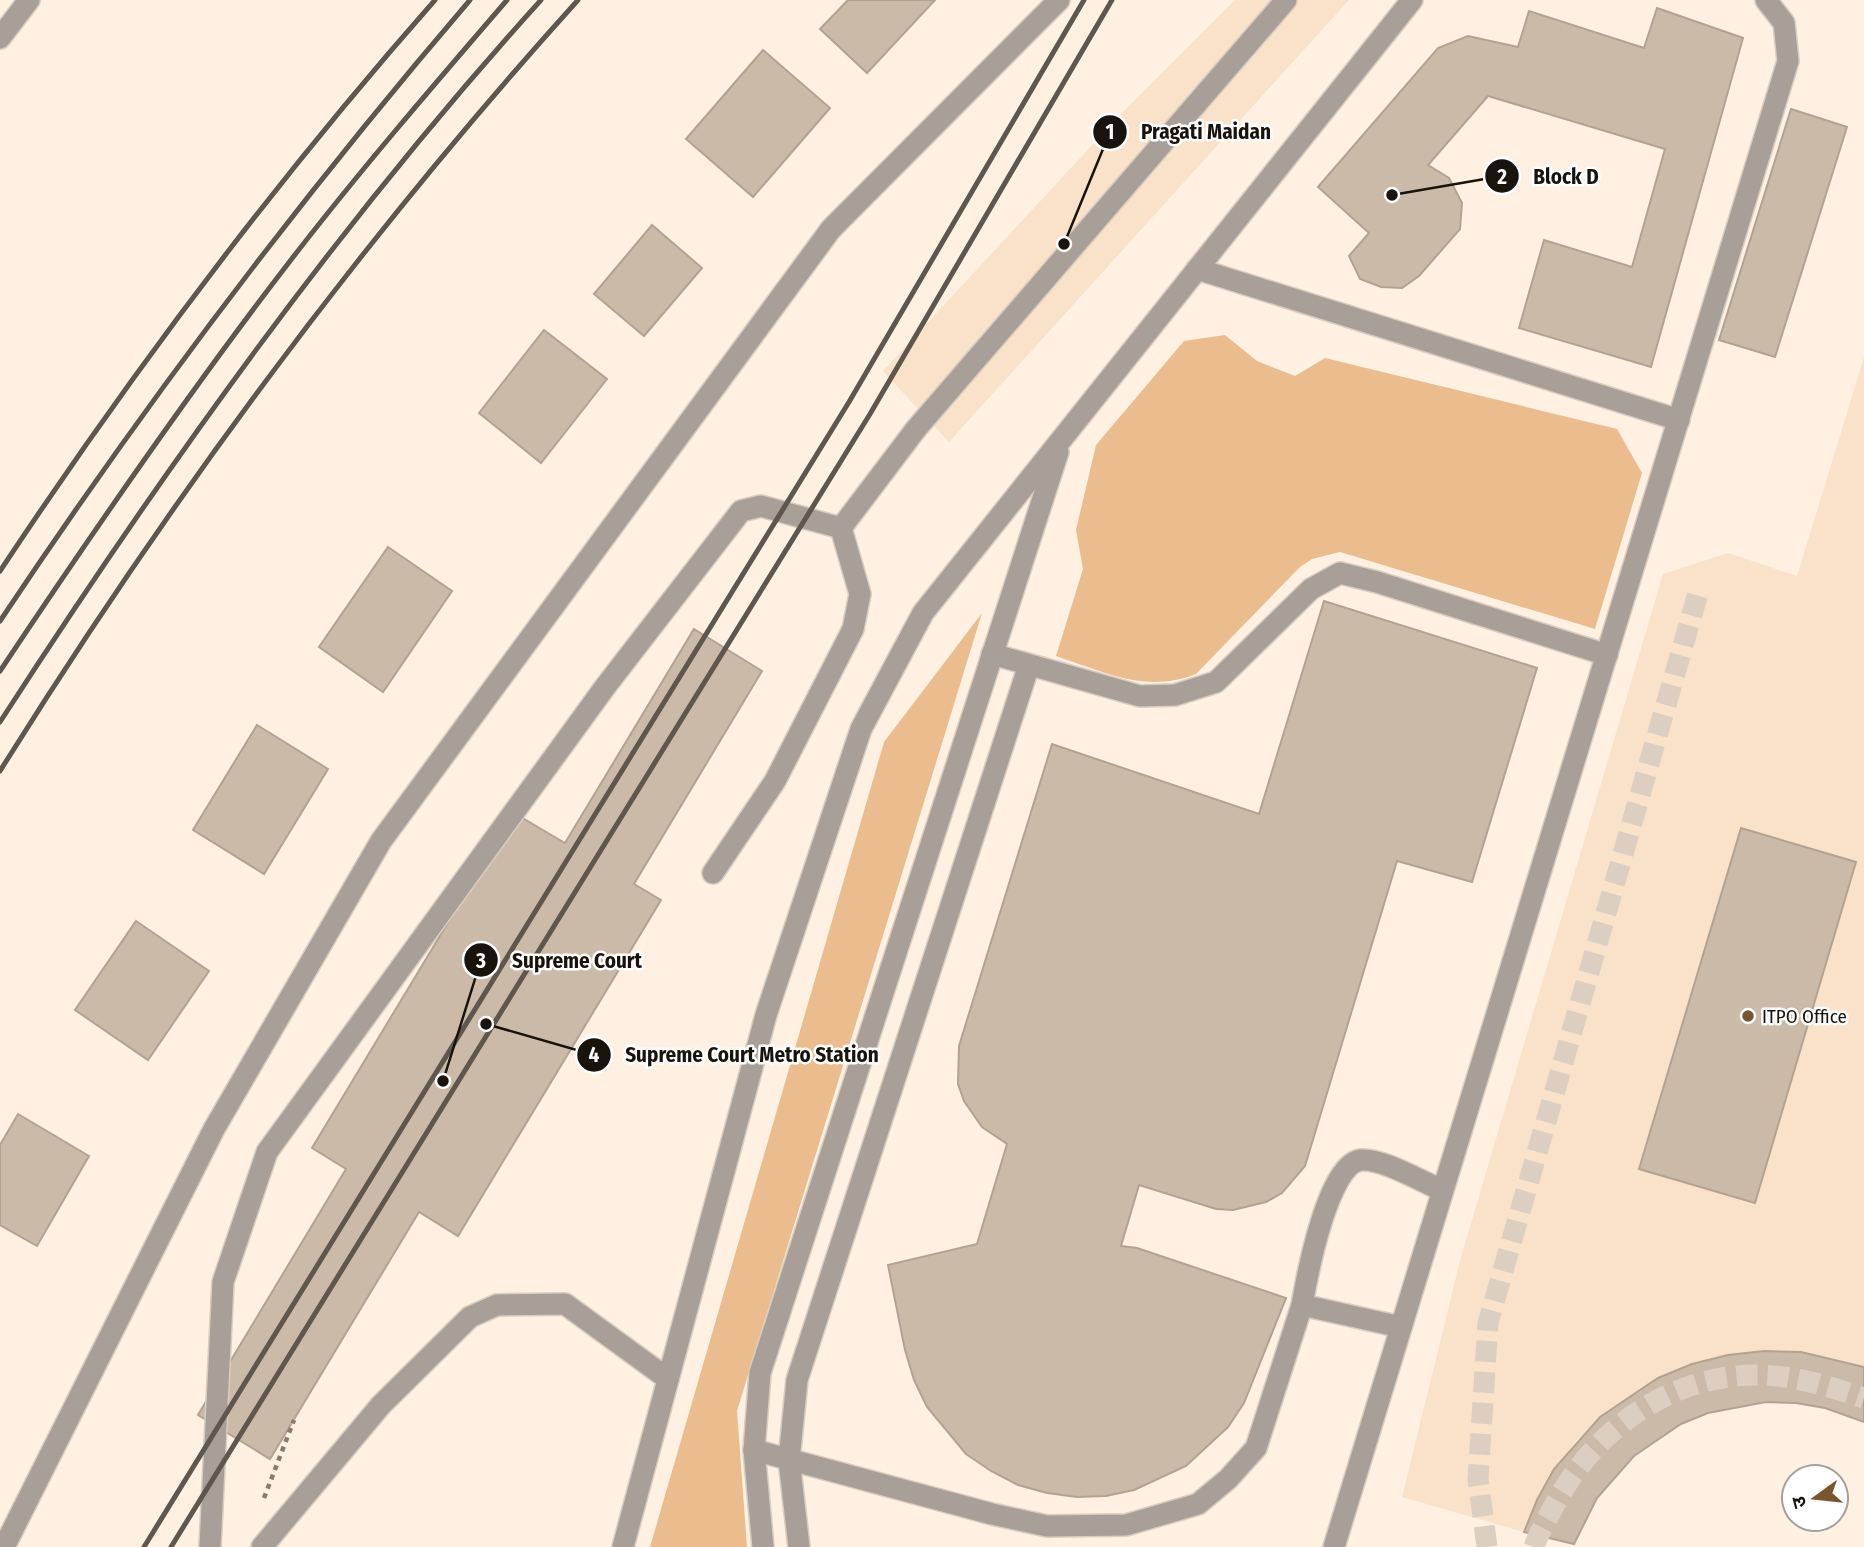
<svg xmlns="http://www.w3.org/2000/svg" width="1864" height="1547" font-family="'Fira Sans Condensed','Noto Sans Devanagari',sans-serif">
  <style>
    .built { fill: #fae2ca }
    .green { fill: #ebbd8e }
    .building { fill: #ccbaa9; stroke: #b3a292; stroke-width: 2 }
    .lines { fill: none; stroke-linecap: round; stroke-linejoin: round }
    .minor-tunnel { stroke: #dccfc2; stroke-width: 21; stroke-dasharray: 21 10; stroke-linecap: butt }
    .major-tunnel { stroke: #dccfc2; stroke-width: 21; stroke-dasharray: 21 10; stroke-linecap: butt }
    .minor-casing { stroke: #dacdc0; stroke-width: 24 }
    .path { stroke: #867c72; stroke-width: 4.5; stroke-dasharray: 5 5; stroke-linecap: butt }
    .minor { stroke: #a79f98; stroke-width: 21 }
    .rail { stroke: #5f564e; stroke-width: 5 }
    .poi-dot { fill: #79552f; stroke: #fff; stroke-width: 2.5 }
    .labels { text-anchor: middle; stroke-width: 5; stroke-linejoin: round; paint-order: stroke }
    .poi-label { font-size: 19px; fill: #19130d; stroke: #fff; text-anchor: start }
    .leader { fill: none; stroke: #19130d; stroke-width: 2.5 }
    .callout-dot { fill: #19130d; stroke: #fff; stroke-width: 2.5 }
    .mark-label { font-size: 21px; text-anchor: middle; font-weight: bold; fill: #fff }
    .callout-label { font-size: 21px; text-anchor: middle; font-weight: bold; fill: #19130d; stroke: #fff; stroke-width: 5; stroke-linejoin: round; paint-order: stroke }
  </style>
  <rect width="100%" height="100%" fill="#fff0e2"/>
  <g class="built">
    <path d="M1235,0H1349L949,442L883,371L1118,117Z"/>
    <path d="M1864,357V1367L1801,1352L1658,1378L1600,1416L1576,1441L1537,1500L1524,1532L1402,1497L1461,1257L1663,574L1728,553L1797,576Z"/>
  </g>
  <g class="green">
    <path d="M1225,335L1257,361L1295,376L1325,358L1617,429L1642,473L1595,629L1340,552L1312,559L1300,567L1196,674C1145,694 1105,672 1056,656L1083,569L1076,530L1096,445L1184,341Z"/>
    <path d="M982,613L737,1411L747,1547H650L884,742Z"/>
  </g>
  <g class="building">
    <path d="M848,0H935L867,73L820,29Z"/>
    <path d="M1657,8L1743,38L1651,367L1519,328L1544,240L1632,267L1665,149L1488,96L1428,165L1449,178L1462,203L1460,229L1419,276L1402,288L1381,287L1360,279L1349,256L1369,233L1318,187L1438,48L1468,36L1518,47L1529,11L1644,48Z"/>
    <path d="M763,50L830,108L753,197L686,139Z"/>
    <path d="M1791,109L1847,127L1775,357L1719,340Z"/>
    <path d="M652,225L702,268L644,336L594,294Z"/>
    <path d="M544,330L607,379L541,463L479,413Z"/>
    <path d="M388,547L452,591L383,692L319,647Z"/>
    <path d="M1324,601L1537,668L1472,882L1397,861L1305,1166L1282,1193L1266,1202L1233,1210L1216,1209L1139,1185L1121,1246L1137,1248L1286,1298L1244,1403L1228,1427L1186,1466L1134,1490L1106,1496L1077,1497L1047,1493L1018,1485L991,1471L966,1454L927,1407L914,1380L905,1350L888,1265L977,1244L1007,1144L982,1127L964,1101L958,1084L959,1046L1052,744L1259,814Z"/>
    <path d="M694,629L762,671L634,884L661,900L458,1236L419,1212L270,1459L198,1415L346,1169L312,1148L514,813L565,843Z"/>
    <path d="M257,725L328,769L264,874L193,830Z"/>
    <path d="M1741,828L1856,862L1755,1203L1639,1169Z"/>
    <path d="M136,921L209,971L148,1060L75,1010Z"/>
    <path d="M18,1114L89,1156L37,1246L0,1225V1145Z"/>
    <path d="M1764,1351L1801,1352L1864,1367V1422L1825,1408L1796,1403L1766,1402L1708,1413L1681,1424L1634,1456L1597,1498L1574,1544L1524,1532L1537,1500L1554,1469L1600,1417L1658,1378L1692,1364L1728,1355Z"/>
  </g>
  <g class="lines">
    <path class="minor-tunnel" d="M1487,1547L1478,1479L1488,1323L1699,590"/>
    <path class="major-tunnel" d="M1534,1547C1539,1532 1548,1518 1555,1504C1595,1430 1668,1376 1755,1375C1794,1375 1828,1386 1864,1398"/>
    <g class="minor-casing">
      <g id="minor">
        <path d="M0,38L29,0"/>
        <path d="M1197,269L1679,420"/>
        <path d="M841,528L916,429L1286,0"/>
        <path d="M992,654L1140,696L1175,695L1216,682L1311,589L1340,573L1377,582L1607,655"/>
        <path d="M713,873L775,781L853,629L860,594L841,528"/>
        <path d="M1401,1327L1302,1305C1307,1276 1328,1163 1361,1160C1382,1158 1422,1182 1442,1190"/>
        <path d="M754,1450L992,1514L1047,1526L1126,1525L1198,1504L1228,1479L1256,1448L1302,1305"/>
        <path d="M4,1547L214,1129L381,841L831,229L1059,0"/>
        <path d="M210,1547L223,1282L267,1152L605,687L741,511L761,506L841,528"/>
        <path d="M262,1547L381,1405L470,1317L497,1305L565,1304L668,1379"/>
        <path d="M623,1547L766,1015L861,729L923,613L1412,0"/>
        <path d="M763,1547L754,1450L760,1373L1058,452"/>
        <path d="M799,1547L789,1460L797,1380L1029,665"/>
        <path d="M1334,1547L1788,61L1784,23L1766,0"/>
      </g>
    </g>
    <path class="path" d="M264,1498L294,1420"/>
    <use href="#minor" class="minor"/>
    <g class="rail">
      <path d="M0,571C132,372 277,179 435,0"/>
      <path d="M0,621C144,405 301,197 470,0"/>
      <path d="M0,671C92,533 186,396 287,265C357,174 432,87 507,0"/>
      <path d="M0,722C163,470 339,223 541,0"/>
      <path d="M0,771C170,499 363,238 578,0"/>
      <path d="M144,1547L849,402L1084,0"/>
      <path d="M171,1547L870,414L1112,0"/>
    </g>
  </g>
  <circle class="poi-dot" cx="1748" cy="1016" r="7"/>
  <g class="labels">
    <g class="poi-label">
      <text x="1762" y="1023">ITPO Office</text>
    </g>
  </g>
  <path class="leader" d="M1064 244L1110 132M1392 195L1502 176M443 1081L481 960M486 1024L594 1055"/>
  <g class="callout-dot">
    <circle cx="1064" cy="244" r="7"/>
    <circle cx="1392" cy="195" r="7"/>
    <circle cx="443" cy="1081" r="7"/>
    <circle cx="486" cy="1024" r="7"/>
    <circle cx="1110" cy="132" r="18"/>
    <circle cx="1502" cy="176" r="18"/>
    <circle cx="481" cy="960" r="18"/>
    <circle cx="594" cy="1055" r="18"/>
  </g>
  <g class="mark-label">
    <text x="1110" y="139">1</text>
    <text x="1502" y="184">2</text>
    <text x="481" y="968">3</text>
    <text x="594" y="1062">4</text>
  </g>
  <g class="callout-label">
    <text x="1206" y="139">Pragati Maidan</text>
    <text x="1566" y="184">Block D</text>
    <text x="577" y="968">Supreme Court</text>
    <text x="752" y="1062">Supreme Court Metro Station</text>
  </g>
  <g transform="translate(1815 1498) rotate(255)"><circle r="33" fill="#ffffff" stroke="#a3a19e" stroke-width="2"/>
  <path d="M0-5L12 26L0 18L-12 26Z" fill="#79552f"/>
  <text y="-10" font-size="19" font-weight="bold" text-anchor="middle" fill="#19130d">उ</text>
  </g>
</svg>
